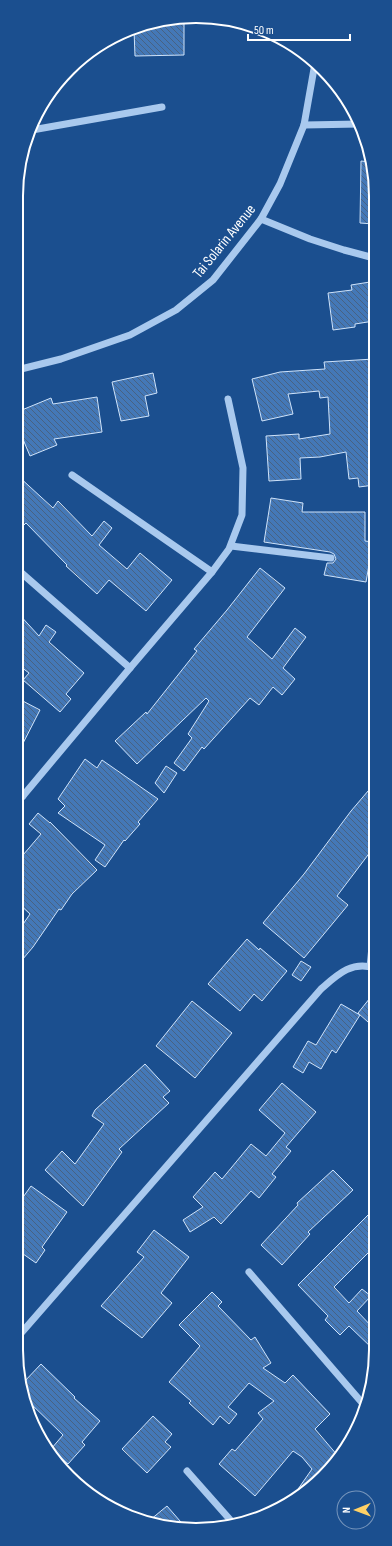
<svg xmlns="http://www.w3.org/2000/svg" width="392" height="1546" font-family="'Sofia Sans Condensed',sans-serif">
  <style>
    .building { fill: url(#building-back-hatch); stroke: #cfe3fa }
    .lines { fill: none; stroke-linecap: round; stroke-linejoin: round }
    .minor { stroke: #a9c9ee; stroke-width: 7 }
    .labels { text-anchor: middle; stroke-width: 3.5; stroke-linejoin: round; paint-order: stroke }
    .street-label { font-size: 15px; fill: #fff; stroke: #1b4f8f }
    .rim { fill: none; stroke: #fff; stroke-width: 2 }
  </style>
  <defs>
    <pattern id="building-back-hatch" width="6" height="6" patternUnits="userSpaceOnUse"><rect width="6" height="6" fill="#4478b7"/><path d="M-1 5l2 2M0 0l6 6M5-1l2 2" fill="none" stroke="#486282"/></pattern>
  </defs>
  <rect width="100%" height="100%" fill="#1b4f8f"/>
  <g class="building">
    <path d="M184,20V55L135,56L134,30L150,22Z"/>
    <path d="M361,161L371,162L374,173V224L360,223Z"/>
    <path d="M370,282L371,289H374V321L355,324V327L333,330L328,293L352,290L351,285Z"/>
    <path d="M374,359V407L371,408L374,427V485L359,487L358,478L349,479L346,452L320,457L300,458L301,479L269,481L266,436L299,434V439L330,434L328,397L320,398L319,391L288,394L293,414L262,421L252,379L280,372L325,369L324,362Z"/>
    <path d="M153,373L157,393L145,396L149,416L121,421L112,382Z"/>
    <path d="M97,397L102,432L54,439L57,445L30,456L17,425V412L51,398L53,404Z"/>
    <path d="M17,475L53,508L58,501L92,536L104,521L112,528L99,545L127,569L140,553L172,580L146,611L109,580L97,594L66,566L67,565L26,523L17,532Z"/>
    <path d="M271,498L303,503L302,512H365V541L373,542L366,582L324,575L327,563H333L336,559L334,554L330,552L264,542Z"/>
    <path d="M260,568L285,588L247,637L272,659L295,628L306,637L283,668L295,679L282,695L273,687L259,705L250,698L204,749L202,747L184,771L174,763L192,738L188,734L209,701L206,698L137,764L115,741L146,712L147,714L197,651L194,649L227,610Z"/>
    <path d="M17,612L39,636L46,625L56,632L49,642L84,673L66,694L71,699L60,712L23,680L29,673L17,664V655L21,649L17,645Z"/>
    <path d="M17,698L40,710L17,755Z"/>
    <path d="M85,759L97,768L102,760L158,799L138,822L140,824L125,841L124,840L105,867L95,860L105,845L58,813L65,806L58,799Z"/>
    <path d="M166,766L177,773L164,793L155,783Z"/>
    <path d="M374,784V847L337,896L348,905L304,958L263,923L304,874L351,811Z"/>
    <path d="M38,813L50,823V822L97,870L72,894L61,910L59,909L33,947L17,966V933L30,914L17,902V862L41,834L29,824Z"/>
    <path d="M247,939L259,950L260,948L287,971L262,1001L254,994L240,1011L208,984Z"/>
    <path d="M301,961L311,967L301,981L292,975Z"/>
    <path d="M374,993V1014L368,1022L358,1013Z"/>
    <path d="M192,1001L232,1033L195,1078L156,1046Z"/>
    <path d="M341,1004L360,1015L336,1053L332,1050L321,1069L309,1062L303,1073L293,1067L308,1041L316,1045Z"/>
    <path d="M145,1064L170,1091L163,1097L169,1103L119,1149L122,1152L83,1206L45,1170L62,1151L75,1164L104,1124L92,1116L95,1110Z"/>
    <path d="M282,1083L316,1112L286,1147L291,1151L272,1174L276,1177L259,1198L251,1191L221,1224L214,1217L190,1232L183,1220L203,1207L193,1197L215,1172L222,1179L251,1144L266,1156L285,1133L259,1110Z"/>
    <path d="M333,1170L353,1190L308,1232L310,1234L282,1265L261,1245L298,1205L297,1203Z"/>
    <path d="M31,1186L67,1212L42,1247L45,1250L36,1263L16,1249V1207Z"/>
    <path d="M374,1209V1247L334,1287L349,1303L362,1289L371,1296L357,1311L374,1329V1350L349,1326L340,1335L325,1320L328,1316L298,1285Z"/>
    <path d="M154,1230L189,1257L161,1293L172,1303L142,1338L101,1306L144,1257L137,1252Z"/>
    <path d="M212,1292L222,1302L218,1306L251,1340L255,1337L271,1363L263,1368L285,1383L293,1375L330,1414L315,1429L338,1456L306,1493L300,1496L296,1492L312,1469L302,1457L293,1451L255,1496L219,1464L232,1449L235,1451L263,1419L258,1413L274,1401L249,1383L228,1407L237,1414L229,1424L220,1416L213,1425L189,1403L191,1401L169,1382L200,1346L179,1325Z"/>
    <path d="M41,1364L75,1397L74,1398L100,1421L82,1442L85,1445L68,1464L51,1449L63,1435L26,1399L23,1383Z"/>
    <path d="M153,1416L172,1434L165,1442L171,1447L147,1473L122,1449Z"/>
    <path d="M167,1506L187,1529L150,1520Z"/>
  </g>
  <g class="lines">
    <g class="minor">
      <path d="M304,125L360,124"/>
      <path d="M32,130L162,107"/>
      <path d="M261,219L310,239L344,250L374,258"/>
      <path d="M17,370L61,359L130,335L176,310L213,280L261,219L280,184L304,125L315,63"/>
      <path d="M72,475L212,572"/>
      <path d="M231,546L331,558"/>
      <path d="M130,668L212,572L229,549L242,515L243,468L228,399"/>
      <path d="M17,791L23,796"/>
      <path d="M17,803L130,668L17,569"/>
      <path d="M370,967L374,926"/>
      <path d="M249,1272L364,1405"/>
      <path d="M16,1339L321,989C336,976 352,960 374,968"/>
      <path d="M187,1471L233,1523"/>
    </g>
  </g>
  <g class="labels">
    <g class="street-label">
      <text transform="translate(224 241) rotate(-51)" y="5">Tai Solarin Avenue</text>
    </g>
  </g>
  <path d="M0 0H392V1546H0ZM196 23H196A173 173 0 0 1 369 196V1350A173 173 0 0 1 196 1523H196A173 173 0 0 1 23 1350V196A173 173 0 0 1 196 23Z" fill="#1b4f8f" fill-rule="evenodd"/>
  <path class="rim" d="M196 23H196A173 173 0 0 1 369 196V1350A173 173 0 0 1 196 1523H196A173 173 0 0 1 23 1350V196A173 173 0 0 1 196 23Z"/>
  <g transform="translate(356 1510) rotate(269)"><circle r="19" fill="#1b4f8f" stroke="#7695bc"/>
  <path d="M0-3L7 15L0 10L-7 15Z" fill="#ffd166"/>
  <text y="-6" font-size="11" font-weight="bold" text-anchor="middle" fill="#ffffff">N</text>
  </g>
  <path d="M248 34v6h102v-6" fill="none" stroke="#ffffff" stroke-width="2"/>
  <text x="254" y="34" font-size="12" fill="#ffffff" stroke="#1b4f8f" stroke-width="3" paint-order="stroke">50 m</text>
</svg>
